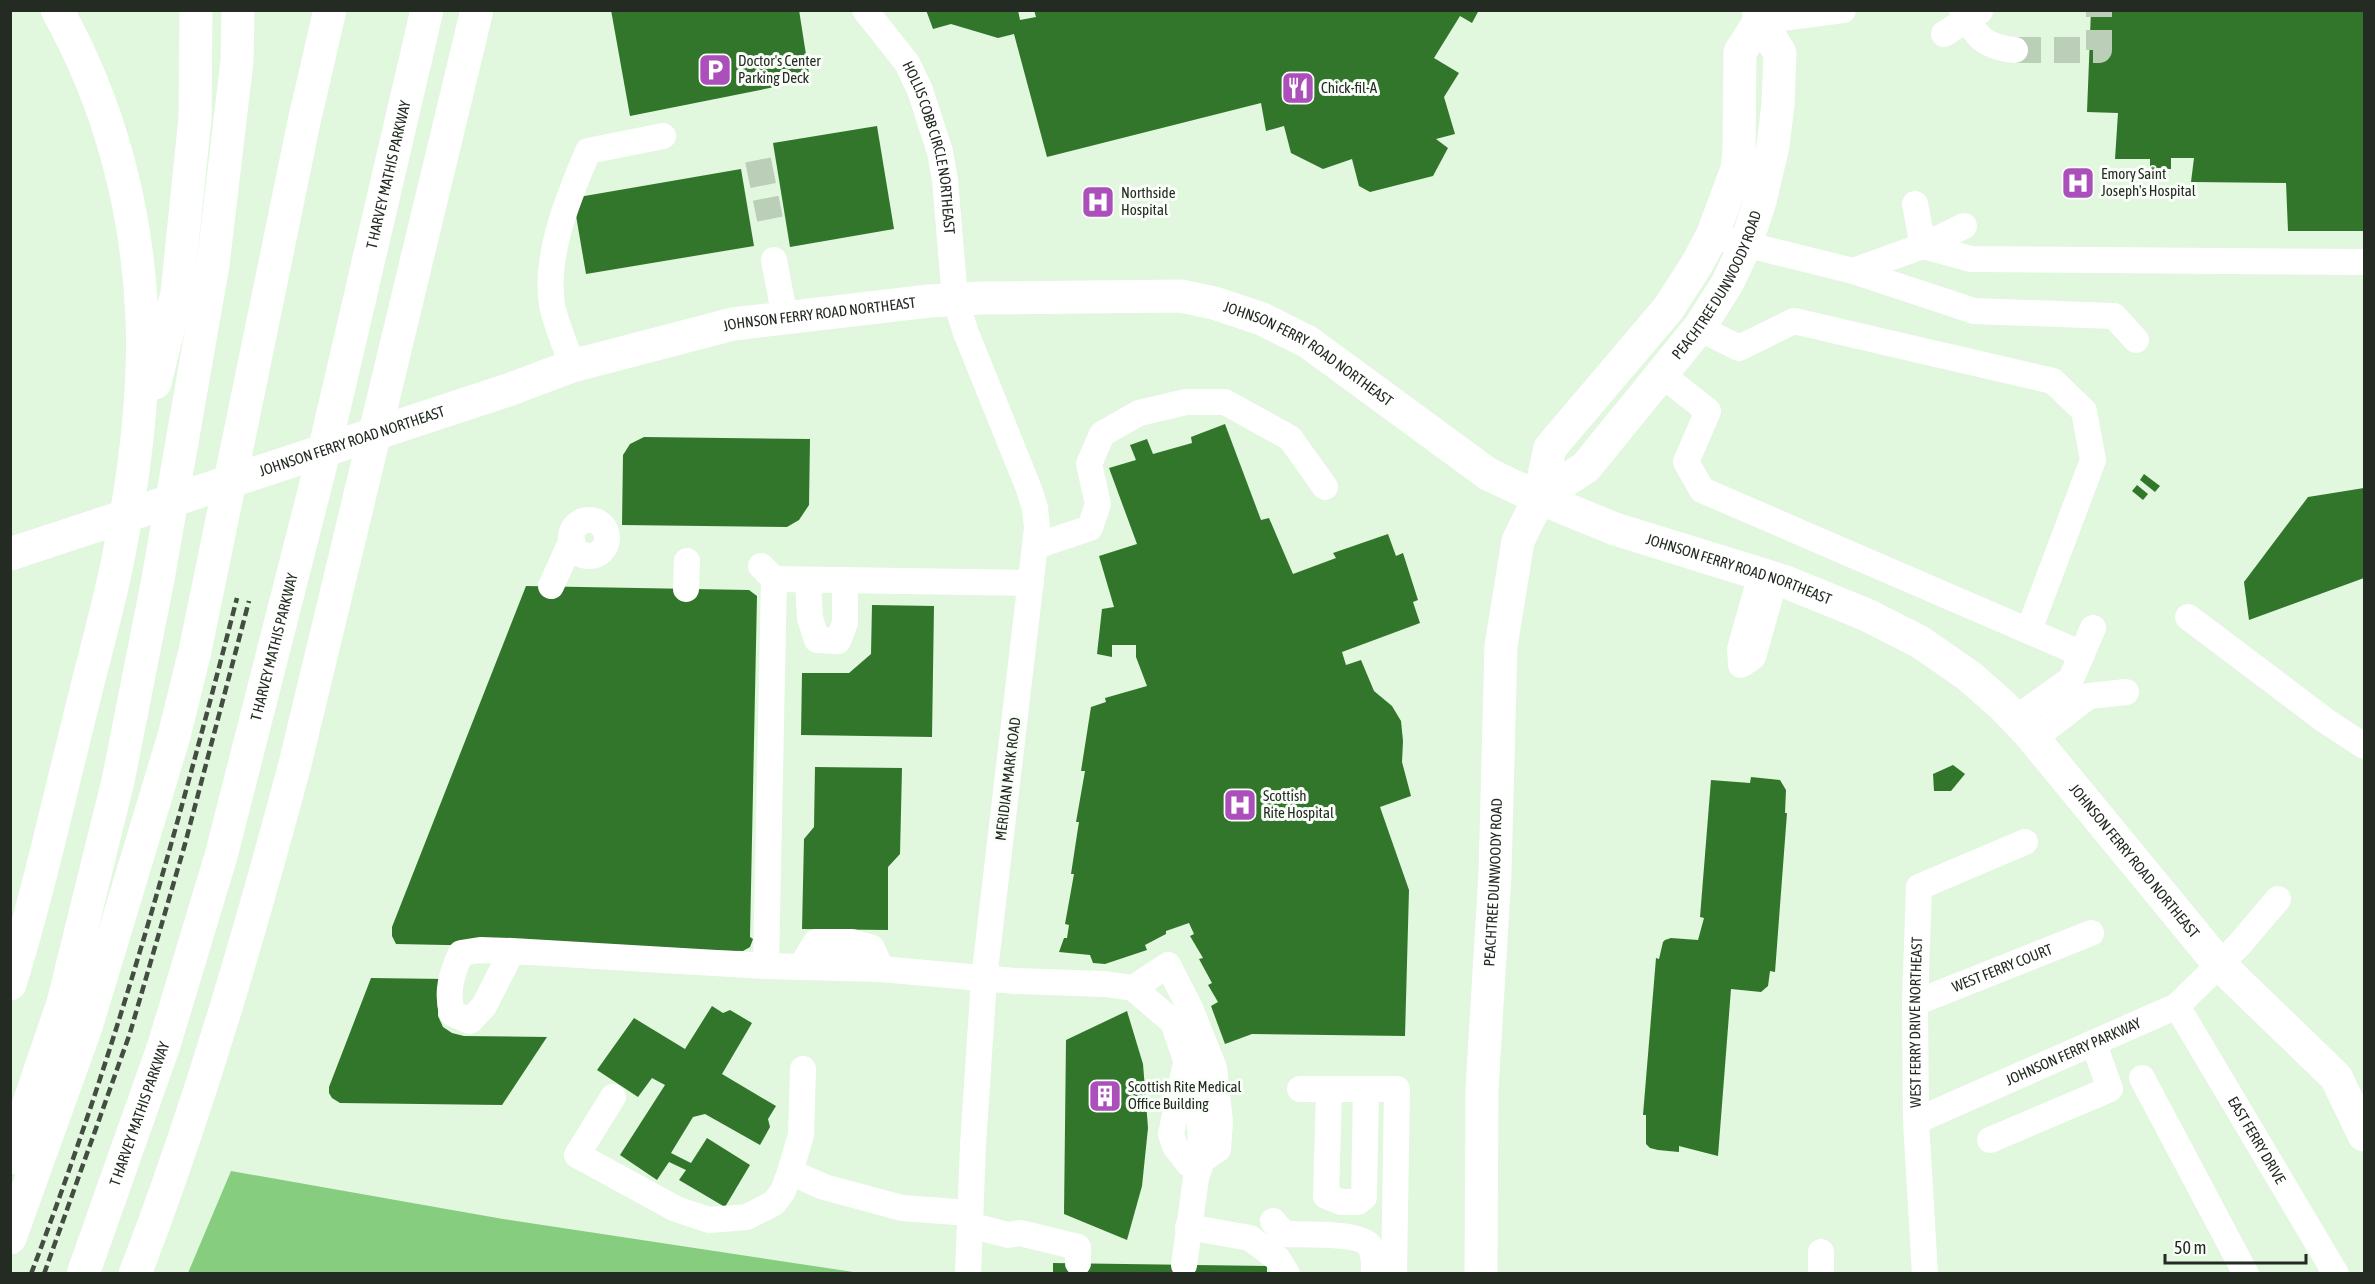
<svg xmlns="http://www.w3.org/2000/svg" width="2375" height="1284" font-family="'Asap Condensed',sans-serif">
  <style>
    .forest { fill: #87cd7f }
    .building { fill: #32762b }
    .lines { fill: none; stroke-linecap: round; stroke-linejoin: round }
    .minor-tunnel { stroke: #bbceb8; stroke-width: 26; stroke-dasharray: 26 13; stroke-linecap: butt }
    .minor { stroke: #fff; stroke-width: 26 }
    .major { stroke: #fff; stroke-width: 33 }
    .highway { stroke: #fff; stroke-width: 33 }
    .rail { stroke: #434d41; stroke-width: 4.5; stroke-dasharray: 9 4.5; stroke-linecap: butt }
    .labels { text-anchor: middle; stroke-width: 6; stroke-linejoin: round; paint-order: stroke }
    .poi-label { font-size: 15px; fill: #232b22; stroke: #fafef9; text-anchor: start }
    .street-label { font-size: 15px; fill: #232b22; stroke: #fafef9 }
  </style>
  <rect width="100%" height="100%" fill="#e1f7de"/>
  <path class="forest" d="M231,1171L503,1219L860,1273H188Z"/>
  <g class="building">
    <path d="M611,10H799L810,80L630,116Z"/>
    <path d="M926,10H1018L1020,20L1036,17L1034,10H1479L1472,23L1460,16L1434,58L1459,73L1444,97L1455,134L1436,139L1448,148L1433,176L1370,192L1359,186L1352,159L1323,169L1291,153L1284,126L1266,131L1261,103L1047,157L1014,34L998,38L951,24L933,29Z"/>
    <path d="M2091,10H2364V231H2288L2286,183L2191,182L2194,158H2171V169H2150V159H2115L2118,113L2087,112Z"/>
    <path d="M877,126L894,229L790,247L773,143Z"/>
    <path d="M741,169L754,246L586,274L573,198Z"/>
    <path d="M1225,424L1261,520L1269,518L1293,574L1336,558L1333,553L1388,534L1396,556L1403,553L1418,600L1413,602L1420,623L1342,652L1346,665L1361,660L1374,691L1392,706L1401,721L1403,741L1402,762L1411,796L1380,807L1409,890L1405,1036L1252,1034L1225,1044L1211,1006L1218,1002L1208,985L1212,983L1199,959L1203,958L1190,936L1194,934L1189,923L1166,931V934L1145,945L1147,950L1105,964L1093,963L1090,955L1059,952L1064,938H1067L1069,925L1065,924L1074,874H1071L1078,828L1079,822H1076L1085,771H1081L1091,707L1106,702L1105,698L1147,686L1136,657V645H1112V657L1097,654L1102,609L1114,607L1099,556L1137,544L1109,468L1136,460L1130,445L1147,439L1153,454L1192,443L1191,437Z"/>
    <path d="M644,437L810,439L809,505L799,520L787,527L622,525L623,455L630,444Z"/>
    <path d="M2144,474L2160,486L2155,492L2140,480Z"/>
    <path d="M2137,485L2148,494L2143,500L2132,491Z"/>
    <path d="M2364,488V578L2249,620L2244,582L2308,497Z"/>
    <path d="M526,586L749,590L757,596L750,937L753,939L750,947L743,951L396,944L392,936V927Z"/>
    <path d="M872,605L934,606L932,737L801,735L802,673H849L871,654Z"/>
    <path d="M1953,765L1965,774L1951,791H1934L1933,774Z"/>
    <path d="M815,767L902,768L900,854L888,867V930L802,929L804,839L814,827Z"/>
    <path d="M1751,777L1780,780L1786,790L1785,813H1787L1775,972L1770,971L1768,986L1761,992L1731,989L1718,1156L1679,1146V1152L1658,1150L1650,1148L1646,1144V1115H1643L1656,958L1659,959L1663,942L1665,940L1671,938L1698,940L1704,918L1700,917L1711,780L1750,783Z"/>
    <path d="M371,978L445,979L438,1004V1016L443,1027L452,1033L464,1036L547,1037L502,1105L340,1103L332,1098L329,1093V1087Z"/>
    <path d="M712,1006L723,1013L730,1010L752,1023L722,1074L776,1106L768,1119L770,1127L760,1145L705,1114L693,1117L671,1153L691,1163L707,1138L750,1165L725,1207L679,1180L686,1170L669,1162L657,1180L620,1155L665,1085L652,1078L638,1097L597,1070L634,1018L685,1049Z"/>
    <path d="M1127,1011L1143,1064L1148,1128L1142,1186L1127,1240L1064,1214L1066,1040Z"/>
    <path d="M1053,1263L1267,1266V1274H1053Z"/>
  </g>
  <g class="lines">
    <g class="minor-tunnel">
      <path d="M2015,50H2099V10"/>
      <path d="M758,160L770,219"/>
    </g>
    <g class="minor">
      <path id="s1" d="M865,10L907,63L920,90L940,152L945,180L955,299L966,333L1029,489L1035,508L1037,528L984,979L973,1145L968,1274"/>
      <path d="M1962,10C1976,36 1983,47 2015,50"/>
      <path d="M1760,21L1843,10"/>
      <path d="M1944,34L1980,11"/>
      <path d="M1915,204L1923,246"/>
      <path d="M1712,236L1853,271L1974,311L2114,316L2136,340"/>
      <path d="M1923,246L1971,259L2364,262"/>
      <path d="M774,260L785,318"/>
      <path d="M1853,271L1923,246L1964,226"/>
      <path d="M1699,328L1739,348L1794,321L2053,381L2084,411L2093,460L2029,630"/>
      <path d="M572,366C566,346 556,325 552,305C544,255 569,196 588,151L663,136"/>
      <path d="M1661,374L1708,411L1686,462L1702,490L2082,654"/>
      <circle cx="589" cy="538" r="18"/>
      <path d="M1036,546L1090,528L1098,504L1089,464L1102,434L1139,413L1186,402H1225L1290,438L1325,487"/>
      <path d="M761,566L774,579L1031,583"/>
      <path d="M1761,575L1740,649L1741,665L1753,657L1775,579"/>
      <path d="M808,580L810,618L817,640L838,641L845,623V580"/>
      <path d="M551,586L572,540"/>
      <path d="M686,589L687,561"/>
      <path d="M2188,617L2326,721L2364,746"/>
      <path d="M2015,719L2071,679L2093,628"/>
      <path d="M2033,739L2089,696L2126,692"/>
      <path d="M512,951L484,1006L470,1021L452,1013C446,991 452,973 461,953L480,950L512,951L766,966L881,969L1015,981L1105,984L1133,988L1173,1022L1198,1095L1202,1160L1196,1178L1184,1265"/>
      <path d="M766,966L774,579"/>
      <path d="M801,967L816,942H852L872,948L881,969"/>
      <path d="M1133,988L1168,965L1190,1008L1214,1068L1220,1122L1218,1149L1202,1160L1188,1163L1175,1146L1171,1134L1186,1063"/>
      <path id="s2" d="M1915,1003L2091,933"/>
      <path id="s3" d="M2177,1006L2336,1274"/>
      <path d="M2142,1078L2246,1274"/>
      <path d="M1300,1089H1397L1394,1274"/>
      <path d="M1329,1090L1326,1196L1341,1202H1358L1364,1197L1366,1090"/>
      <path d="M613,1097L577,1155L676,1209L709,1220L747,1217L774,1203L783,1191L790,1172L824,1187L902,1208L970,1213"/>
      <path id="s4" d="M1916,1121L2177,1006L2239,945L2278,899"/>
      <path d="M1990,1140L2110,1089L2094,1044"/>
      <path d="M790,1172L801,1135L803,1069"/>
      <path d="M1273,1221L1284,1234C1302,1235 1358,1232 1369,1245C1375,1253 1374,1264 1374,1274"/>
      <path d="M970,1225L1008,1235L1020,1233L1078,1247V1263"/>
      <path d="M1188,1227L1250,1238L1278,1259L1287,1274"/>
      <path d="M1821,1252V1274"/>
      <path id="s5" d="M1925,1274L1916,1121L1915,1003L1919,887L2025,842"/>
    </g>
    <g class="major">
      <path id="s6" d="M1539,498L1586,467L1699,328L1727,284L1746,244L1760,201L1773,146L1778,104L1780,53L1760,21L1758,10"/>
      <path id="s7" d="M10,554L508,390L572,366L733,324L929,301L983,298L1181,296L1214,303L1262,319L1308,342L1488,474L1539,498L1615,529L1786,582L1867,615L1920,642L1969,676L2002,705L2028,732L2219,964L2336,1077L2364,1135"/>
      <path id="s8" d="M1481,1274L1482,1089L1495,873L1501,646L1518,541L1539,498L1550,448L1668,309L1697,264L1712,236L1737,169L1739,150L1740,52L1760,21"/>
    </g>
    <g class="highway">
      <path d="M155,383L177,293L195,118L196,10"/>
      <path d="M10,984C38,894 58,802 81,711C93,660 108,610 118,559C133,484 145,395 142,319C138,212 110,104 57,10"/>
      <path d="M10,1158L63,1003L118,781L158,579L213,265L237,61L238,10"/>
      <path d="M10,1238L86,1027L174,736L195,651L304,122L330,10"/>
      <path id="s9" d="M83,1274L164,1045L221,856L322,460L427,10"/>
      <path d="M135,1274C199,1108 249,936 295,764L477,10"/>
    </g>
    <g class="rail">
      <path d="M31,1274C116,1052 178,827 237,598"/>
      <path d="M44,1274L130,1033L185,844L249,601"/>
    </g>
  </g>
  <defs>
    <g id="parking-square" transform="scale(1.725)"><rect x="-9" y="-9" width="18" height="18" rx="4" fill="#ab4fba" stroke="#fafef9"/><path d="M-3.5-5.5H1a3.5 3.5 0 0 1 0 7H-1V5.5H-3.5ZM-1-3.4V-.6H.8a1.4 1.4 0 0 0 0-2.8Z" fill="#fff"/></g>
    <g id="restaurant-square" transform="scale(1.725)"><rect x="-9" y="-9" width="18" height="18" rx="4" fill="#ab4fba" stroke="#fafef9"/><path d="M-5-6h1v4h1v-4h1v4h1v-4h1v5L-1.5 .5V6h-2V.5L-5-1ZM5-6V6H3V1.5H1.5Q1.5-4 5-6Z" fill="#fff"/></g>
    <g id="hospital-square" transform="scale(1.725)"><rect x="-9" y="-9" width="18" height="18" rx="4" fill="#ab4fba" stroke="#fafef9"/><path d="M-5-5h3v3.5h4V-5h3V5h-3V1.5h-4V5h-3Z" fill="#fff"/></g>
    <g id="building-square" transform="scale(1.725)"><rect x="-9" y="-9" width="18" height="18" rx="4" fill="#ab4fba" stroke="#fafef9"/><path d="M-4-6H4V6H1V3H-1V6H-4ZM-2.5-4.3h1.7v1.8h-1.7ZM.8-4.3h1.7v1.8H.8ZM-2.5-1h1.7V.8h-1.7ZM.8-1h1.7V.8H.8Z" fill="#fff"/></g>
  </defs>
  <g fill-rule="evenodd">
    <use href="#parking-square" x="715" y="70"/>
    <use href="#restaurant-square" x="1298" y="88"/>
    <use href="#hospital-square" x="2078" y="183"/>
    <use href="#hospital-square" x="1098" y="202"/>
    <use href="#hospital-square" x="1240" y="805"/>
    <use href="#building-square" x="1105" y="1096"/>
  </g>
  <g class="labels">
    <g class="poi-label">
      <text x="738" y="66">Doctor's Center<tspan x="738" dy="17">Parking Deck</tspan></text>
      <text x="1321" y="93">Chick-fil-A</text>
      <text x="2101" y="179">Emory Saint<tspan x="2101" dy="17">Joseph's Hospital</tspan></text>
      <text x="1121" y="198">Northside<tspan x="1121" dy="17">Hospital</tspan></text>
      <text x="1263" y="801">Scottish<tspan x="1263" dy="17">Rite Hospital</tspan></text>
      <text x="1128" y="1092">Scottish Rite Medical<tspan x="1128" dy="17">Office Building</tspan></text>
    </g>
    <g class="street-label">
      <text dy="5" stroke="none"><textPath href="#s1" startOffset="156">HOLLIS COBB CIRCLE NORTHEAST</textPath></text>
      <text dy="5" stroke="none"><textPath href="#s9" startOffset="1142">T HARVEY MATHIS PARKWAY</textPath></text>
      <text dy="5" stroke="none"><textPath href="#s6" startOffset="282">PEACHTREE DUNWOODY ROAD</textPath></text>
      <text dy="5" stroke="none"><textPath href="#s7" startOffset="846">JOHNSON FERRY ROAD NORTHEAST</textPath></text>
      <text dy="5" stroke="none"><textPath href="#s7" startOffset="1350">JOHNSON FERRY ROAD NORTHEAST</textPath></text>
      <text dy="5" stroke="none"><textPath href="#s7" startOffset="360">JOHNSON FERRY ROAD NORTHEAST</textPath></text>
      <text dy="5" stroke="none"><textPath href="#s7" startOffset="1836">JOHNSON FERRY ROAD NORTHEAST</textPath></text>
      <text dy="5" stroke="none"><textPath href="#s9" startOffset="656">T HARVEY MATHIS PARKWAY</textPath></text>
      <text transform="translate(1008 779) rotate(-83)" y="5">MERIDIAN MARK ROAD</text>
      <text dy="5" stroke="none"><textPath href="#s7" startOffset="2340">JOHNSON FERRY ROAD NORTHEAST</textPath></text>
      <text dy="5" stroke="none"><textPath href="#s8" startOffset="392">PEACHTREE DUNWOODY ROAD</textPath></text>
      <text dy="5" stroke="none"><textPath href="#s2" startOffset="94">WEST FERRY COURT</textPath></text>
      <text dy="5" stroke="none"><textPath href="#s5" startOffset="252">WEST FERRY DRIVE NORTHEAST</textPath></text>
      <text dy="5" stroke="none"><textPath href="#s4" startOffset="172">JOHNSON FERRY PARKWAY</textPath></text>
      <text dy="5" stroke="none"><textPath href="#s9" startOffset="170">T HARVEY MATHIS PARKWAY</textPath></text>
      <text dy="5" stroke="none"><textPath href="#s3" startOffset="156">EAST FERRY DRIVE</textPath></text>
    </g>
  </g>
  <rect width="2375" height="1284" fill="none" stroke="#232b22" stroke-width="24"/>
  <path d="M2165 1254v9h141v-9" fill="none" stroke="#232b22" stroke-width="3"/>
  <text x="2174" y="1254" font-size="18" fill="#232b22" stroke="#fafef9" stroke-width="4.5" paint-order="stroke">50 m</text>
</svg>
